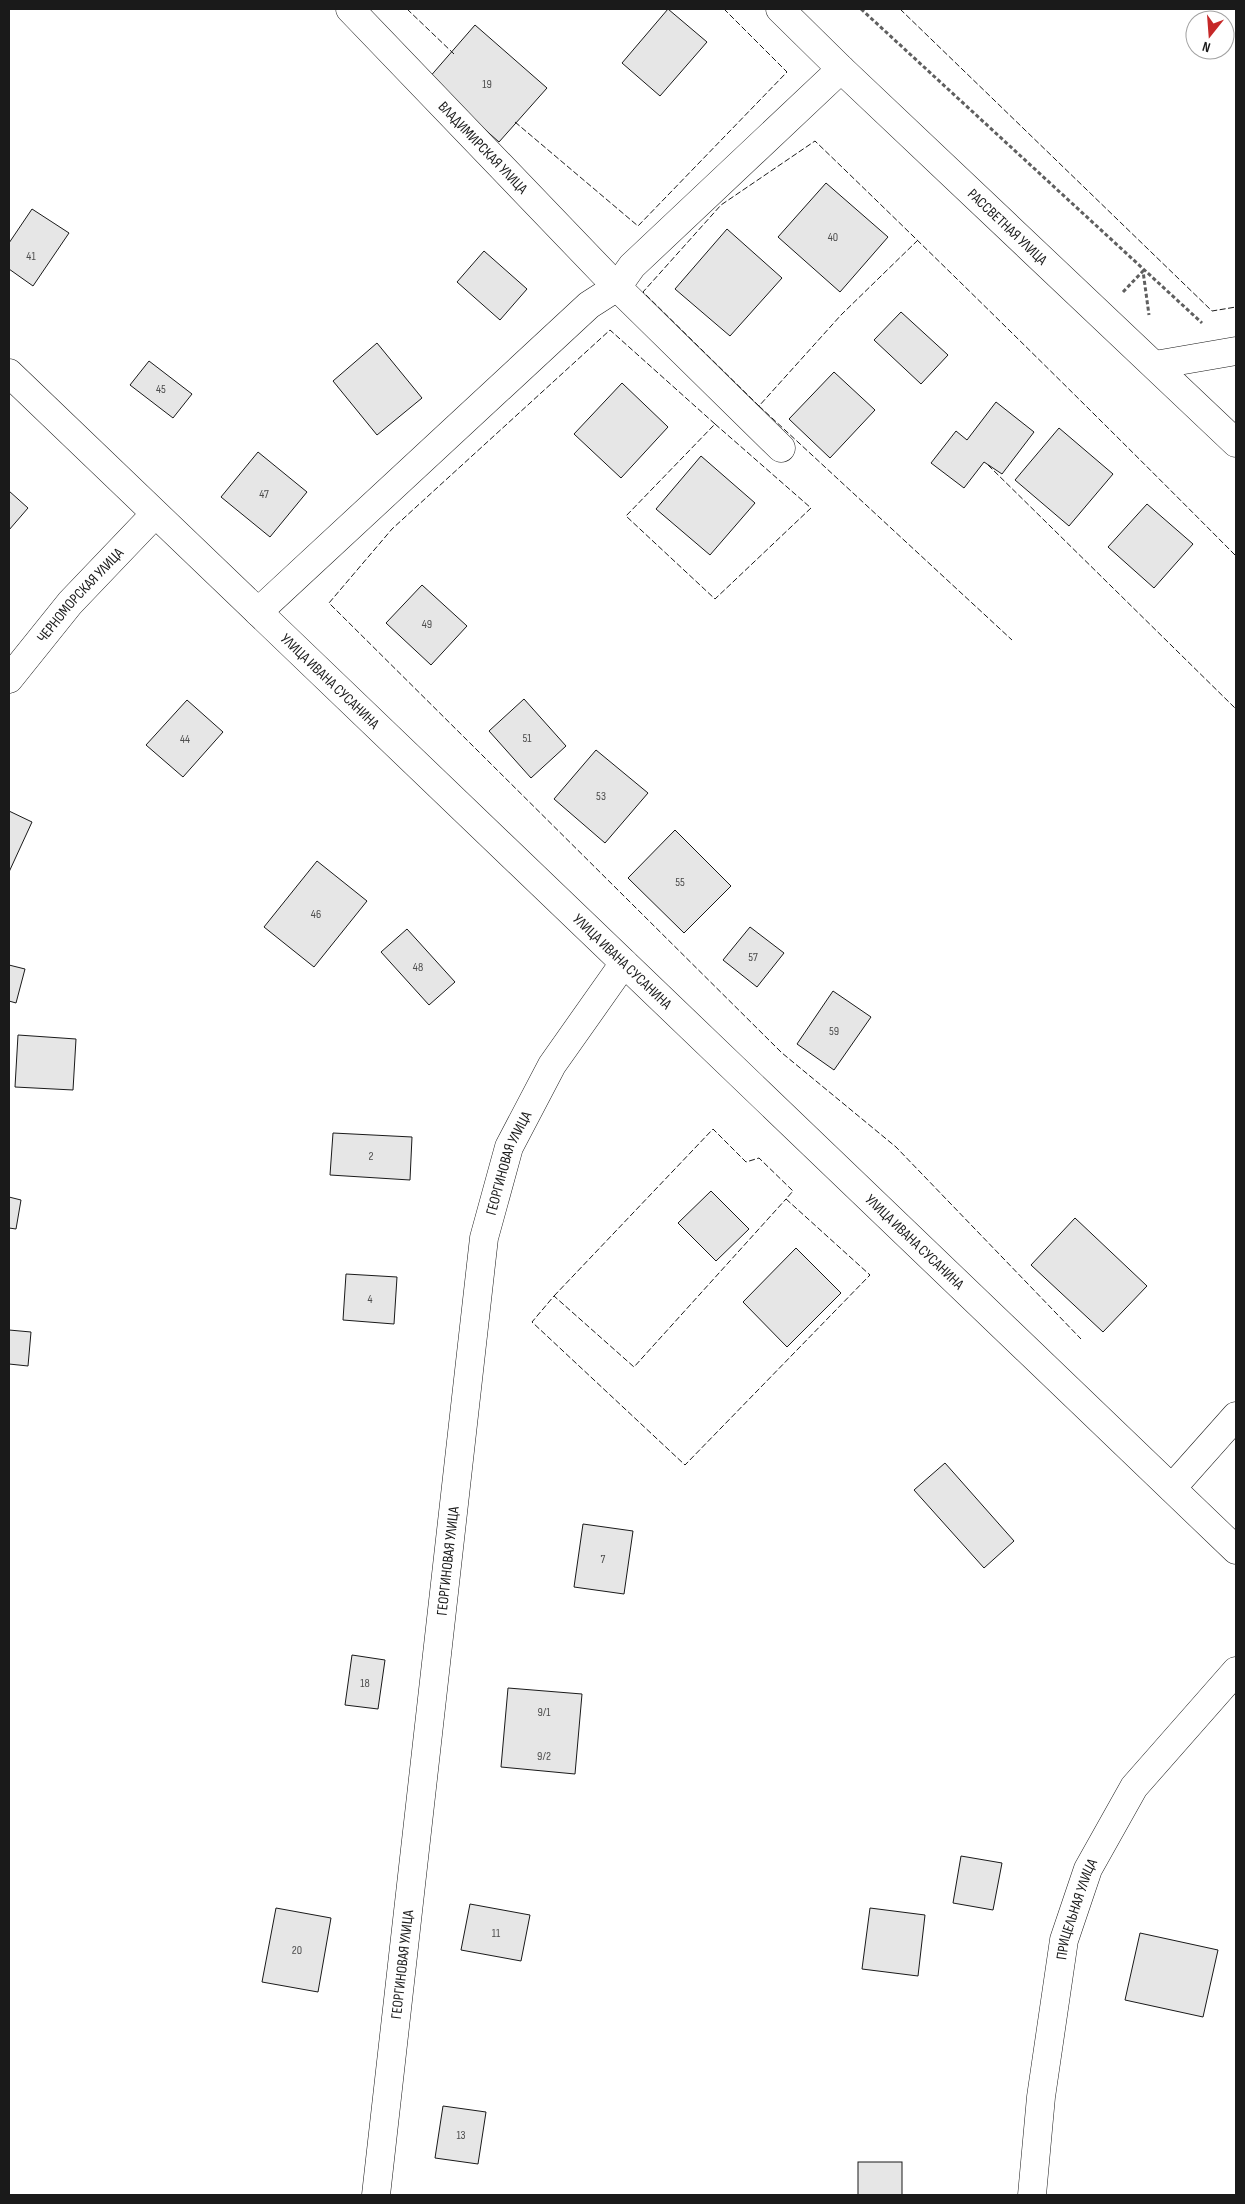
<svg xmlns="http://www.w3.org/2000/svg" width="1245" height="2204" font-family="'Sofia Sans Condensed',sans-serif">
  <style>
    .building { fill: #e6e6e6; stroke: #1a1a1a }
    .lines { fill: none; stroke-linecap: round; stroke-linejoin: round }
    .minor-casing { stroke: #1a1a1a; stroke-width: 29 }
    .path { stroke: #5f5f5f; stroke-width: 3; stroke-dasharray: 4 2.5; stroke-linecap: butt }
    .minor { stroke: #fff; stroke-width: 28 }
    .fence { stroke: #1a1a1a; stroke-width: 1; stroke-dasharray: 6 2.5; stroke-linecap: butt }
    .labels { text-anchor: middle; stroke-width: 4; stroke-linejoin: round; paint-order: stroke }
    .number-label { font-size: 12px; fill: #4d4d4d }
    .street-label { font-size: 15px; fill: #1a1a1a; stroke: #fff }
  </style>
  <rect width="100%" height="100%" fill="#fff"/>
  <g class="building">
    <path d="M668,9L707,42L660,96L622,63Z"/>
    <path d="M475,25L547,88L499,142L428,79Z"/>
    <path d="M826,183L888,237L840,292L778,237Z"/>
    <path d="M32,209L69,233L33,286L9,269V243Z"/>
    <path d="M727,229L782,278L730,336L675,289Z"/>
    <path d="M484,251L527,289L500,320L457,282Z"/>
    <path d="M901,312L948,355L921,384L874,340Z"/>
    <path d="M377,343L422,398L377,435L333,381Z"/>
    <path d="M149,361L192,394L173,418L130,385Z"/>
    <path d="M834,372L875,410L830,458L789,419Z"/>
    <path d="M622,383L668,427L621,478L574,434Z"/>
    <path d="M996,402L1034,432L1002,474L984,462L964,488L931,463L956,431L967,440Z"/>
    <path d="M1059,428L1113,474L1069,526L1015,480Z"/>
    <path d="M258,452L307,492L270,537L221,497Z"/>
    <path d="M701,456L755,503L710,555L656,509Z"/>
    <path d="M9,491L28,508L9,530Z"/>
    <path d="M1147,504L1193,544L1154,588L1108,547Z"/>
    <path d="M422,585L467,626L431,665L386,623Z"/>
    <path d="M524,699L566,746L531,778L489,731Z"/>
    <path d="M187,700L223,732L183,777L146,745Z"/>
    <path d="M596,750L648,793L605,843L554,799Z"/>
    <path d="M9,811L32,822L9,872Z"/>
    <path d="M675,830L731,886L684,933L628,878Z"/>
    <path d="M317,861L367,901L314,967L264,927Z"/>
    <path d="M750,927L784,953L757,987L723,960Z"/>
    <path d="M407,929L455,982L429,1005L381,952Z"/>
    <path d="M9,965L25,969L16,1003L9,1001Z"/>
    <path d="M833,991L871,1017L834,1070L797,1044Z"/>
    <path d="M18,1035L76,1039L73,1090L15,1087Z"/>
    <path d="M333,1133L412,1137L410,1180L330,1175Z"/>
    <path d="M711,1191L749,1229L716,1261L678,1223Z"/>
    <path d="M9,1197L21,1200L16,1229L9,1228Z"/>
    <path d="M1075,1218L1147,1286L1103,1332L1031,1265Z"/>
    <path d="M796,1248L841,1293L787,1347L743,1302Z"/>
    <path d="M346,1274L397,1277L394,1324L343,1320Z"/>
    <path d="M9,1330L31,1332L28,1366L9,1364Z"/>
    <path d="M945,1463L1014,1541L984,1568L914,1490Z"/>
    <path d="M583,1524L633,1531L624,1594L574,1587Z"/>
    <path d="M352,1655L385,1660L378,1709L345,1705Z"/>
    <path d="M508,1688L582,1694L575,1774L501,1767Z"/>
    <path d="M961,1856L1002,1863L993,1910L953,1903Z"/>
    <path d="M470,1904L530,1915L521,1961L461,1950Z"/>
    <path d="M276,1908L331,1918L318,1992L262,1982Z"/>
    <path d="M870,1908L925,1915L918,1976L862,1969Z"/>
    <path d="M1140,1933L1218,1950L1203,2017L1125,2000Z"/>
    <path d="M443,2106L486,2112L478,2164L435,2158Z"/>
    <rect x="858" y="2162" width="44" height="33"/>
  </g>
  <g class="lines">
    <g class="minor-casing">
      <g id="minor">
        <path id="s1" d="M350,9L617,287L781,448"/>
        <path id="s2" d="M780,9L841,69L1236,443"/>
        <path d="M1155,365L1236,351"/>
        <path id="s3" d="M9,373L1236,1550"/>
        <path d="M258,612L589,305L617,287L632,266L841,69"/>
        <path id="s4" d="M9,679L70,603L155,514"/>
        <path d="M1172,1488L1236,1416"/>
        <path id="s5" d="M376,2195L484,1238L509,1147L552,1065L624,963"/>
        <path id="s6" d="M1032,2195L1041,2097L1064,1940L1088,1869L1134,1787L1236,1671"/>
      </g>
    </g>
    <g class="path">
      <path d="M861,9L1202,323"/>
      <path d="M1123,292L1143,271L1149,315"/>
    </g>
    <use href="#minor" class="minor"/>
    <g class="fence">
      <path d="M407,9L454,54"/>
      <path d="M900,9L1212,311L1236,307"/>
      <path d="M515,122L638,226L787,72L724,9"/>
      <path d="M918,240L841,315L759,406L643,292L721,205L815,141C957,278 1097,416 1236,556"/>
      <path d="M759,406L1012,640"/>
      <path d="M715,424L610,330L392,529L329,603L782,1053L896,1147L1081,1339"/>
      <path d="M715,424L811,508L715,599L626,516Z"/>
      <path d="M988,465L1236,709"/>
      <path d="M786,1199L870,1275L685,1465L532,1322L554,1296L634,1367Z"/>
      <path d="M554,1296L713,1129L746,1162L759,1158L793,1191L786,1199"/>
    </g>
  </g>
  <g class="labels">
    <g class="number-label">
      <text x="487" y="88">19</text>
      <text x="833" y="241">40</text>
      <text x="31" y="260">41</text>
      <text x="161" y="393">45</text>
      <text x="264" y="498">47</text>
      <text x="427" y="628">49</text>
      <text x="527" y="742">51</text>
      <text x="185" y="743">44</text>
      <text x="601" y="800">53</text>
      <text x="680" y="886">55</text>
      <text x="316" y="918">46</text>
      <text x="753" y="961">57</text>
      <text x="418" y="971">48</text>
      <text x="834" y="1035">59</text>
      <text x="371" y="1160">2</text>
      <text x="370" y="1303">4</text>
      <text x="603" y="1563">7</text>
      <text x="365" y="1687">18</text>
      <text x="544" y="1716">9/1</text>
      <text x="544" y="1760">9/2</text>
      <text x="496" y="1937">11</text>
      <text x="297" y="1954">20</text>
      <text x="461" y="2139">13</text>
    </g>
    <g class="street-label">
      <text dy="5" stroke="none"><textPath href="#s1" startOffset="192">ВЛАДИМИРСКАЯ УЛИЦА</textPath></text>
      <text dy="5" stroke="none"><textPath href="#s2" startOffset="315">РАССВЕТНАЯ УЛИЦА</textPath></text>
      <text dy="5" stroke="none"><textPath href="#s4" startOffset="110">ЧЕРНОМОРСКАЯ УЛИЦА</textPath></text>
      <text dy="5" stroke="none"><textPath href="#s3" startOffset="445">УЛИЦА ИВАНА СУСАНИНА</textPath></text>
      <text dy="5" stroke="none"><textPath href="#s3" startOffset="850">УЛИЦА ИВАНА СУСАНИНА</textPath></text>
      <text dy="5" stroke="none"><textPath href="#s5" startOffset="1042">ГЕОРГИНОВАЯ УЛИЦА</textPath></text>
      <text dy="5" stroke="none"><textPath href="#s3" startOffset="1255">УЛИЦА ИВАНА СУСАНИНА</textPath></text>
      <text dy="5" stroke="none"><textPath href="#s5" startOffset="638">ГЕОРГИНОВАЯ УЛИЦА</textPath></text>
      <text dy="5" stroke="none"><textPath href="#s6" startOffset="290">ПРИЦЕЛЬНАЯ УЛИЦА</textPath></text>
      <text dy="5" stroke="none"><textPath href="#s5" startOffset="232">ГЕОРГИНОВАЯ УЛИЦА</textPath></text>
    </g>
  </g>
  <rect width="1245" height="2204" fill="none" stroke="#1a1a1a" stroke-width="20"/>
  <g transform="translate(1210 35) rotate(197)"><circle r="24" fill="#ffffff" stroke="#a3a3a3"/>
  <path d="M0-4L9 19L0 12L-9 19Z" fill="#c62828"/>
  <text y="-8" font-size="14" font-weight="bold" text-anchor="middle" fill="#1a1a1a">N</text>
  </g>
</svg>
